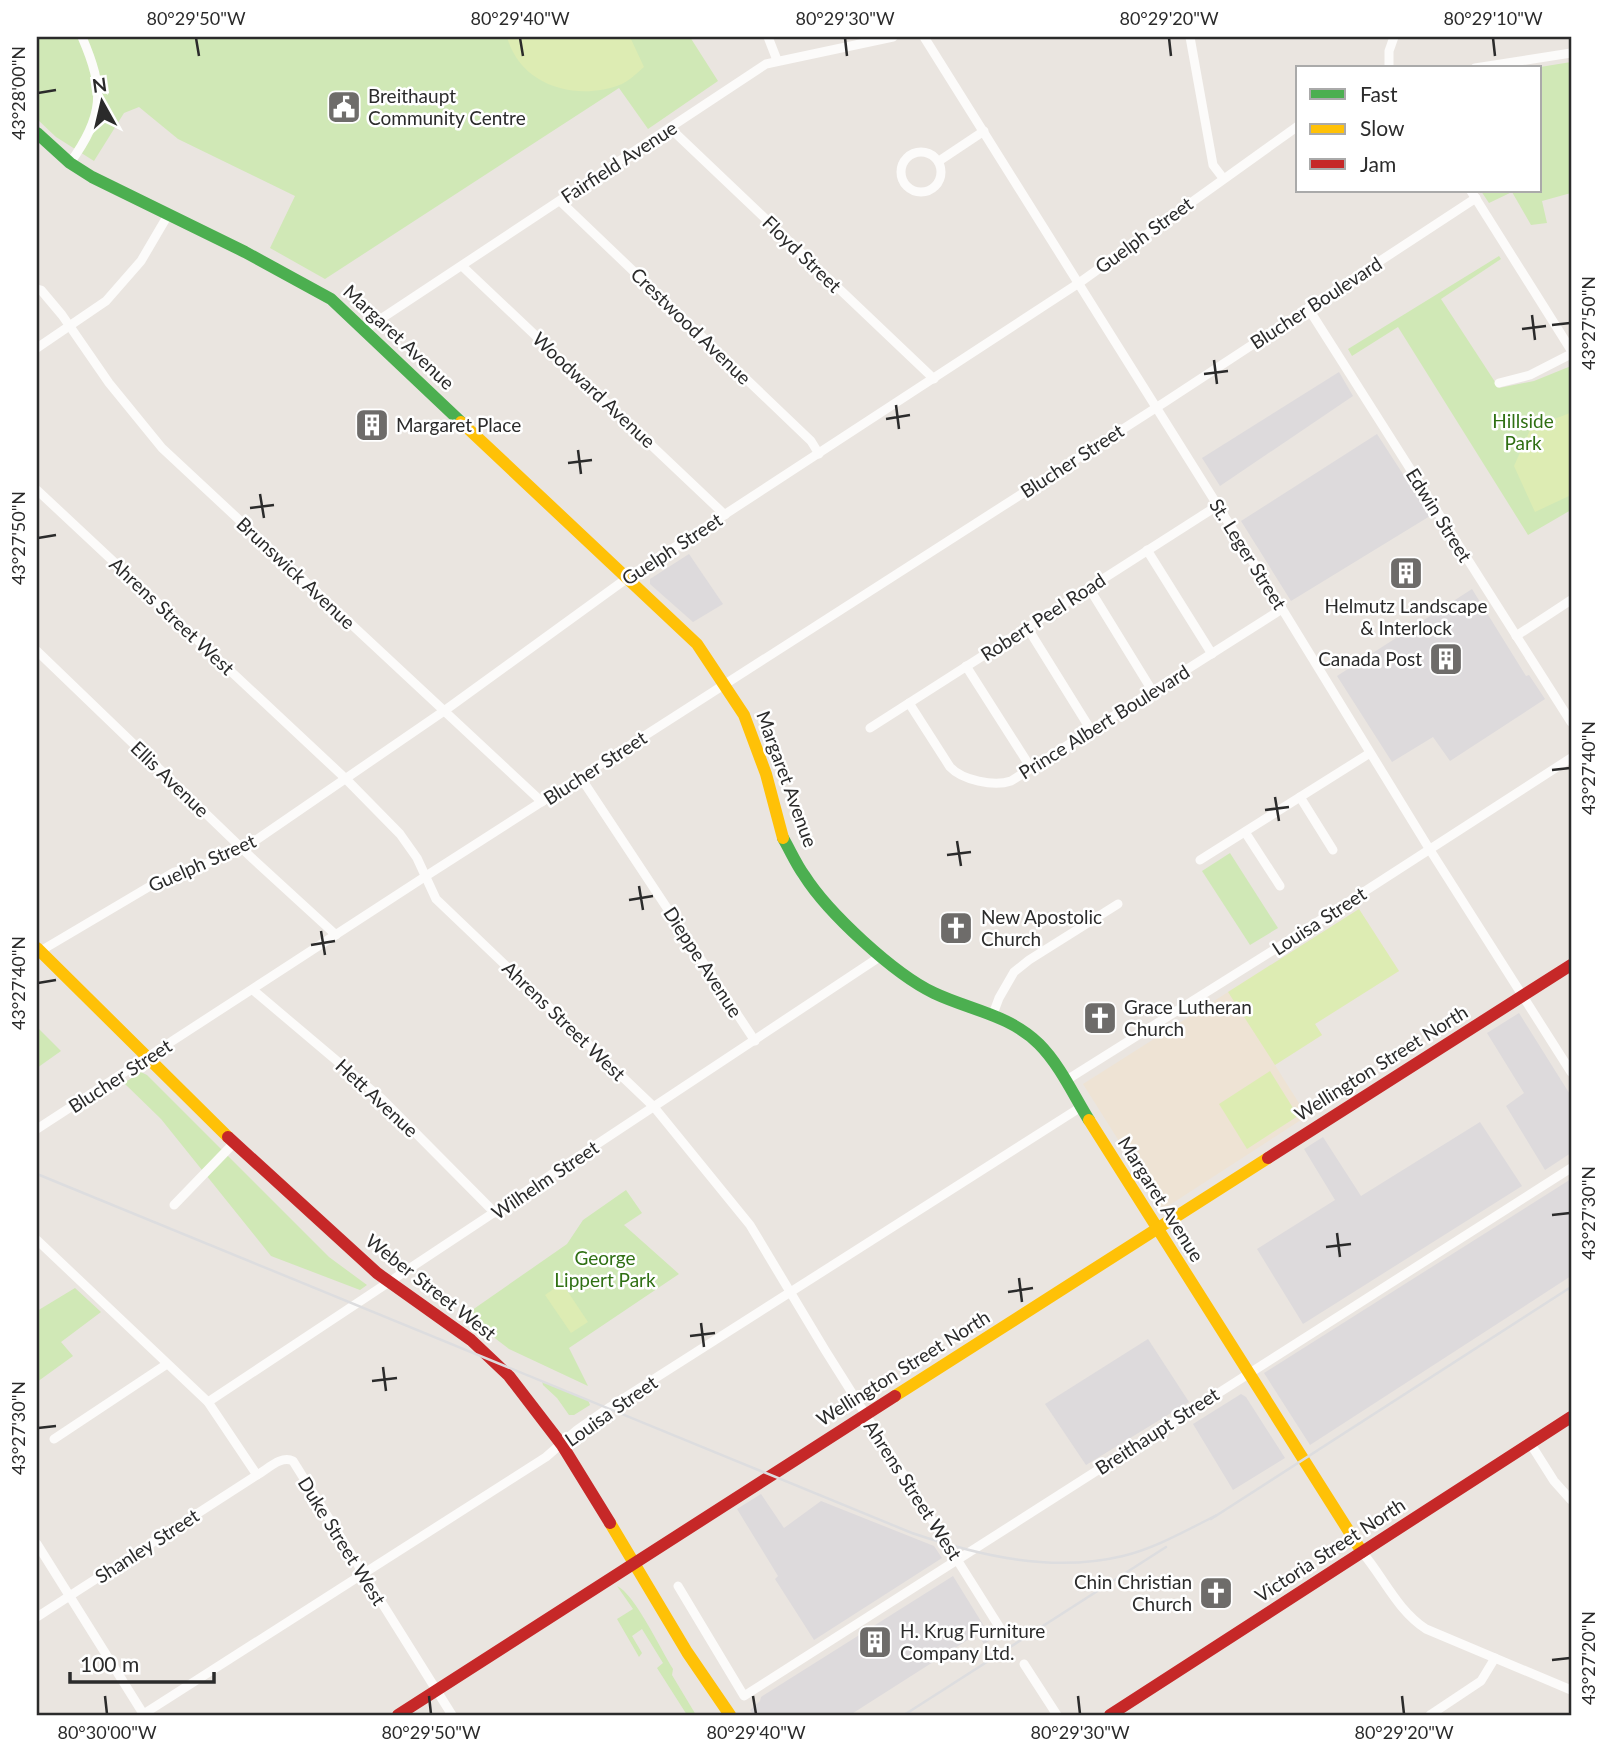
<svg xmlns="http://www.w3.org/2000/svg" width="1608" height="1752" font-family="Lato,sans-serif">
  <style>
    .industrial { fill: #dddadc }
    .education { fill: #eee3d4 }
    .green { fill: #d0e8b6 }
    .pitch { fill: #ddecb3 }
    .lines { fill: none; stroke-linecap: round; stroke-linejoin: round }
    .street { stroke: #fcfbfa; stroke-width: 9 }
    .fast { stroke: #4caf50; stroke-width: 12 }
    .slow { stroke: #ffc107; stroke-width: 12 }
    .jam { stroke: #c62828; stroke-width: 12 }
    .rail { stroke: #dddddf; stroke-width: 2.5 }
    .ticks { fill: none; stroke: #2b2b2b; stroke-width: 2.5 }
    .labels { text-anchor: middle; stroke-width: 5; stroke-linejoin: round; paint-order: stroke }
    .poi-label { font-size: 19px; fill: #2b2b2b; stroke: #fff; text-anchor: start }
    .street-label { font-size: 19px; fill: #2b2b2b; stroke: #fff }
    .park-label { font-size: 19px; fill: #307014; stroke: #fff }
    .neatline { fill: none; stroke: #2b2b2b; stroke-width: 2.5 }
    .ticks-label { font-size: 18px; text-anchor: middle; fill: #2b2b2b }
  </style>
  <rect width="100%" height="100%" fill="#eae5e0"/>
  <g class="industrial">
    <path d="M1339,372L1353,396L1220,486L1202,458Z"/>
    <path d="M1377,434L1430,516L1291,601L1241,521Z"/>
    <path d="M689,554L723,604L693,622L650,584V579Z"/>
    <path d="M1472,589L1526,676L1529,675L1545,699L1450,761L1433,737L1392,762L1337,676Z"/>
    <path d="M1519,1013L1571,1096V1153L1545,1170L1506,1106L1524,1093L1487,1033Z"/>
    <path d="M1480,1122L1522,1186L1303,1324L1257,1249L1335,1200L1304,1149L1323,1137L1361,1196Z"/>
    <path d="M1571,1179V1276L1310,1445L1264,1373Z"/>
    <path d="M1148,1339L1189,1402L1086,1465L1045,1404Z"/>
    <path d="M1241,1394L1246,1397L1285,1458L1233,1490L1193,1424Z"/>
    <path d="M761,1494L784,1528L821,1501L934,1546L942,1558L814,1640L775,1579L778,1576L737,1509Z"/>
    <path d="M953,1576L992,1639L984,1644L977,1634L850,1715H754L750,1710L760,1701L761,1697Z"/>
  </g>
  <path class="education" d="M1359,909L1399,971L1315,1024L1322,1035L1275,1065L1307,1116L1165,1208H1161L1083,1084Z"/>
  <g class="green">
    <path d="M37,37H690L718,81L648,129L619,88L325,279L270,248L295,196L178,139L139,107L124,113L94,161L56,137L37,119Z"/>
    <path d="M1571,62V193L1542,201L1547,223L1531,225L1512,192L1489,203L1481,191H1540V68H1534Z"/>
    <path d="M1499,256L1501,259L1441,299L1499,388L1534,381L1571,366V510L1528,535L1398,327L1352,356L1348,349Z"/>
    <path d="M1230,853L1278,928L1250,945L1202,871Z"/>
    <path d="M37,1027L61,1051L37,1068Z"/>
    <path d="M141,1072L147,1075L329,1257L367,1285L360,1290L271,1256L161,1119L124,1083Z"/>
    <path d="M626,1190L642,1213L624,1225L679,1274L569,1348L588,1386L509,1349L465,1315L567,1244L583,1220Z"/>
    <path d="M75,1288L101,1312L61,1342L73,1356L37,1382V1311Z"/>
    <path d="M542,1381L588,1400L590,1405L574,1415H569L557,1398L543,1385Z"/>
    <path d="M617,1586C634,1593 661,1650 673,1669L672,1675L696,1715H687L657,1668L663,1663L642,1629L632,1636L642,1653L639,1657L617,1619L633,1609Z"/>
  </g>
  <g class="pitch">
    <path d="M507,37H630L644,67C637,73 630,80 622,84C578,102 521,87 507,37Z"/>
    <path d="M1570,413L1571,495L1535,512L1514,466L1531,428Z"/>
    <path d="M1359,909L1399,971L1315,1024L1322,1035L1275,1065L1228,992Z"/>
    <path d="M1270,1071L1298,1116L1247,1149L1219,1104Z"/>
    <path d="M562,1283L588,1322L571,1333L545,1295Z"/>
  </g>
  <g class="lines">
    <g class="street">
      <path d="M768,37L777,60"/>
      <path d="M924,37L1265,581L1430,850L1571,1072"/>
      <path d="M1190,37L1213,165L1223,178"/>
      <path d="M1389,68V51L1394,37"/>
      <path d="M1475,68L1571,53"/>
      <path d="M670,128L934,379"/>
      <circle cx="921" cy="172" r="20"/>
      <path d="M939,161L984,131"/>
      <path d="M70,163C104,116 105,90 82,37"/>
      <path d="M1471,191L1571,350"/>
      <path d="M560,201L811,441L819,454"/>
      <path d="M462,266L725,515"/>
      <path d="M37,289L41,290L62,315L109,383L162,448L542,802"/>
      <path d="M1308,308L1571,722"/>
      <path d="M364,330L766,64L893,37"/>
      <path d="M37,348L106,301L141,261L168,215"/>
      <path d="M1499,383L1530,375L1571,354"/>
      <path d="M37,490L346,779L400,834L417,858L436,899L654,1107L750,1225L825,1350L1000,1628"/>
      <path d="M1147,550L1212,654"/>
      <path d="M1089,588L1153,692"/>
      <path d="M1027,627L1091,730"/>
      <path d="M1516,636L1571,600"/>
      <path d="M37,651L253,859L336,935"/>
      <path d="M966,666L1031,768"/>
      <path d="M909,703L950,767C962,780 994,787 1011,781L1282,609"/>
      <path d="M870,728L1217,506"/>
      <path d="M581,778L755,1041"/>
      <path d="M1300,797L1333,850"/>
      <path d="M1245,832L1280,886"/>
      <path d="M1200,860L1370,753"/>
      <path d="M37,953L174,872L206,864L243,849L444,711L626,579L1079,283L1298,126"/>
      <path d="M253,990L382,1099L495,1213"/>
      <path d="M993,1014L999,998L1014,972L1029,960L1118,904"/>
      <path d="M1065,1081L1280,946L1571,758"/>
      <path d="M37,1129L426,876L1165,402L1476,198"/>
      <path d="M174,1205L234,1143"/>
      <path d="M37,1240L208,1402L257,1475"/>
      <path d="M208,1402L881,956"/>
      <path d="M54,1439L167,1364"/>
      <path d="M1530,1443L1554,1481L1571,1500"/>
      <path d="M37,1544L144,1715"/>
      <path d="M1362,1552C1384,1578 1397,1610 1426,1629L1571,1690"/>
      <path d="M678,1586L744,1696L1571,1168"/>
      <path d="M37,1617L257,1475C268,1469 281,1455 293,1461L452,1715"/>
      <path d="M1024,1664L1057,1715"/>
      <path d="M142,1715L546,1457L577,1430L610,1407L1081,1107"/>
      <path d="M1430,1715L1481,1681L1495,1658"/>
    </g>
    <g class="fast">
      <path d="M37,133L70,163L92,177L245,252L331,299L461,422"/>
      <path d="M783,838C790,850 796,864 804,875C828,913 894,974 934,993C970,1010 1010,1015 1039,1044C1060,1065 1074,1096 1089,1120"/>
    </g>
    <g class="slow">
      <path d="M461,422L697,644L744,715L766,774L783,838"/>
      <path d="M37,948L228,1137"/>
      <path d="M1089,1120L1362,1552"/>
      <path d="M895,1396L1268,1158"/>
      <path d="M610,1523L687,1652L730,1715"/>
    </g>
    <g class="jam">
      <path d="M228,1137L377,1273L471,1340L509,1376L562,1445L610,1523"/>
      <path d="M1268,1158L1571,965"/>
      <path d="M398,1715L895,1396"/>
      <path d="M1110,1715L1571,1417"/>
    </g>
    <g class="rail">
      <path d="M37,1174L912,1533C980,1556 1052,1573 1123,1556C1156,1548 1187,1530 1217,1515"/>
      <path d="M1211,1519L1571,1287"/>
      <path d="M904,1715L1166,1547"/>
    </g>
  </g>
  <path class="ticks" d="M196,38L199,56M520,38L523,56M845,38L847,56M1169,38L1171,56M1493,38L1495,56M38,93L56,90M1532,315L1535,340M1552,325L1570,323M1522,329L1546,326M1214,360L1217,384M1204,374L1228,371M896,405L899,429M886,419L910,415M578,450L581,474M568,463L592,460M260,494L264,518M250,508L274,505M38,538L56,535M1552,770L1570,768M1275,797L1279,821M1265,810L1289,807M957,841L961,866M947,855L971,852M639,886L643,910M629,900L653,896M321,931L325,955M311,945L335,941M38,983L56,980M1552,1215L1570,1213M1337,1233L1340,1257M1326,1247L1351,1244M1019,1278L1022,1302M1008,1292L1033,1288M701,1323L704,1347M690,1336L715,1333M383,1367L386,1391M372,1381L397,1378M38,1428L56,1426M1552,1660L1570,1658M105,1696L107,1714M429,1696L431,1714M753,1696L756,1714M1078,1696L1080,1714M1402,1696L1404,1714"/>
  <defs>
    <g id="civic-square" transform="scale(1.75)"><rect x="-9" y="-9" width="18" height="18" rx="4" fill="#6e6c6a" stroke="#fff"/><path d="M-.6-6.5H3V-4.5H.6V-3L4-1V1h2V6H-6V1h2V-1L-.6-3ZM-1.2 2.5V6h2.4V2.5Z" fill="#fff"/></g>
    <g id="building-square" transform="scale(1.75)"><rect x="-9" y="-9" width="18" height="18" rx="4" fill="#6e6c6a" stroke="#fff"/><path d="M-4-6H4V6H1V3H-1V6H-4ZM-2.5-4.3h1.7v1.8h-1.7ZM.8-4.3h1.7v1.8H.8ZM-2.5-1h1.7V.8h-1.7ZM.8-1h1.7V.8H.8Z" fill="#fff"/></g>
    <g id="church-square" transform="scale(1.75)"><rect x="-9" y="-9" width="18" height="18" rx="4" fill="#6e6c6a" stroke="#fff"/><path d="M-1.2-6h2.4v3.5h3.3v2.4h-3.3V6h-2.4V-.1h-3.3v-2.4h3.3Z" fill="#fff"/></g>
  </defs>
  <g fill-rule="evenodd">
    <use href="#civic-square" x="344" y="107"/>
    <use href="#building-square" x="372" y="425"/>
    <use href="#building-square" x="1406" y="573"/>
    <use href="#building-square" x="1446" y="659"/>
    <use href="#church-square" x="956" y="928"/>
    <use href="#church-square" x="1100" y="1018"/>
    <use href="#church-square" x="1216" y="1593"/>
    <use href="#building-square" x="875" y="1642"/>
  </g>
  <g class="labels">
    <g class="poi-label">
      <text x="368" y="103">Breithaupt<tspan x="368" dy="22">Community Centre</tspan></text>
      <text x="396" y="432">Margaret Place</text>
      <text x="1406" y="613" text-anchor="middle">Helmutz Landscape<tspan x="1406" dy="22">&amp; Interlock</tspan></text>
      <text x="1422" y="666" text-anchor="end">Canada Post</text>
      <text x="981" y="924">New Apostolic<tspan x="981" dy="22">Church</tspan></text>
      <text x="1124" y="1014">Grace Lutheran<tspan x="1124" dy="22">Church</tspan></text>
      <text x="1192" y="1589" text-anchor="end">Chin Christian<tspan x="1192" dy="22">Church</tspan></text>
      <text x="900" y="1638">H. Krug Furniture<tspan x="900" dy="22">Company Ltd.</tspan></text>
    </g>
    <g class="street-label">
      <text transform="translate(619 162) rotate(-33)" y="7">Fairfield Avenue</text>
      <text transform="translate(1144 235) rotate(-36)" y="7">Guelph Street</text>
      <text transform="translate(802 254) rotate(44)" y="7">Floyd Street</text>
      <text transform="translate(1316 303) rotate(-33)" y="7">Blucher Boulevard</text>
      <text transform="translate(691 326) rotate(44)" y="7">Crestwood Avenue</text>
      <text transform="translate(399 337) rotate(43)" y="7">Margaret Avenue</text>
      <text transform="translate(594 390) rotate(43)" y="7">Woodward Avenue</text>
      <text transform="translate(1072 461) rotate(-33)" y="7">Blucher Street</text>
      <text transform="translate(1439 515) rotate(58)" y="7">Edwin Street</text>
      <text transform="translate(672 549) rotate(-33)" y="7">Guelph Street</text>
      <text transform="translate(1248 554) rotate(58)" y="7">St. Leger Street</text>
      <text transform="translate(296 573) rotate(43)" y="7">Brunswick Avenue</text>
      <text transform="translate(172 616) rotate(43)" y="7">Ahrens Street West</text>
      <text transform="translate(1043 617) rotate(-33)" y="7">Robert Peel Road</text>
      <text transform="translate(1104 722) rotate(-32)" y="7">Prince Albert Boulevard</text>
      <text transform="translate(595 768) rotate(-33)" y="7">Blucher Street</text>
      <text transform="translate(170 779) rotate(44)" y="7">Ellis Avenue</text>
      <text transform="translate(787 779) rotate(70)" y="7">Margaret Avenue</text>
      <text transform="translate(202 863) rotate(-24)" y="7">Guelph Street</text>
      <text transform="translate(1319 921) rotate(-33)" y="7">Louisa Street</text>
      <text transform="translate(703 962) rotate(57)" y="7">Dieppe Avenue</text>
      <text transform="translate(564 1021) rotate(44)" y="7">Ahrens Street West</text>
      <text transform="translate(1381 1063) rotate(-32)" y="7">Wellington Street North</text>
      <text transform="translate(120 1076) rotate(-33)" y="7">Blucher Street</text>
      <text transform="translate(377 1098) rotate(43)" y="7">Hett Avenue</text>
      <text transform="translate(545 1180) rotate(-34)" y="7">Wilhelm Street</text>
      <text transform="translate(1161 1199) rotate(58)" y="7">Margaret Avenue</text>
      <text transform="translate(431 1287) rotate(38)" y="7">Weber Street West</text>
      <text transform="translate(903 1368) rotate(-32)" y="7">Wellington Street North</text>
      <text transform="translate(611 1411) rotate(-35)" y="7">Louisa Street</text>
      <text transform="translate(1157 1431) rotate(-33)" y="7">Breithaupt Street</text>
      <text transform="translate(913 1490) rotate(57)" y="7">Ahrens Street West</text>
      <text transform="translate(342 1541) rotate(58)" y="7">Duke Street West</text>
      <text transform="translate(147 1546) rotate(-33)" y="7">Shanley Street</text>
      <text transform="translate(1330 1550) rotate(-33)" y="7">Victoria Street North</text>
    </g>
    <g class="park-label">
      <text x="1523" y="428">Hillside<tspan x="1523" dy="22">Park</tspan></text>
      <text x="605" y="1265">George<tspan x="605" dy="22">Lippert Park</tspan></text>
    </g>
  </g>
  <rect width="1608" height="1752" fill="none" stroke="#ffffff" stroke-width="77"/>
  <rect x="1296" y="66" width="245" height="126" fill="#ffffff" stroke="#aaaaaa" stroke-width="2"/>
  <rect x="1310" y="89" width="35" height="10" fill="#4caf50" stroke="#aaaaaa" stroke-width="2"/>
  <text x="1360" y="102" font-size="21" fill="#2b2b2b">Fast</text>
  <rect x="1310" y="124" width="35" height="10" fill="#ffc107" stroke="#aaaaaa" stroke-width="2"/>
  <text x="1360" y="136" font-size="21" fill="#2b2b2b">Slow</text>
  <rect x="1310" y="159" width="35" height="10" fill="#c62828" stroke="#aaaaaa" stroke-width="2"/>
  <text x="1360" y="172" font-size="21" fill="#2b2b2b">Jam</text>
  <g transform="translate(102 102) rotate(352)" stroke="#ffffff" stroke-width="5" paint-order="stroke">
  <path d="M0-5L12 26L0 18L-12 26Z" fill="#2b2b2b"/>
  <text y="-10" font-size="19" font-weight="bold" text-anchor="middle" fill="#2b2b2b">N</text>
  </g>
  <path d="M70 1672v10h144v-10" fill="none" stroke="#2b2b2b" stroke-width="3.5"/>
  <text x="80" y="1672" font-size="21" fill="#2b2b2b" stroke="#ffffff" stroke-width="5" paint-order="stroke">100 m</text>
  <rect x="38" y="38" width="1532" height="1676" class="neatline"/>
  <g class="ticks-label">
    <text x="196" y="25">80°29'50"W</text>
    <text x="520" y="25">80°29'40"W</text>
    <text x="845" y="25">80°29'30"W</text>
    <text x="1169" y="25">80°29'20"W</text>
    <text x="1493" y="25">80°29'10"W</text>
    <text transform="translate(19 93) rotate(-90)" y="6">43°28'00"N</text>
    <text transform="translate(1589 323) rotate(-90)" y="6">43°27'50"N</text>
    <text transform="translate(19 538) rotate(-90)" y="6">43°27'50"N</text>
    <text transform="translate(1589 768) rotate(-90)" y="6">43°27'40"N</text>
    <text transform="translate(19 983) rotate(-90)" y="6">43°27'40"N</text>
    <text transform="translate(1589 1213) rotate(-90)" y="6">43°27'30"N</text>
    <text transform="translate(19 1428) rotate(-90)" y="6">43°27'30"N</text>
    <text transform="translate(1589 1658) rotate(-90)" y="6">43°27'20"N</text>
    <text x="107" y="1739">80°30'00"W</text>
    <text x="431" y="1739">80°29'50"W</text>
    <text x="756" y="1739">80°29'40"W</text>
    <text x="1080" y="1739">80°29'30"W</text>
    <text x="1404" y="1739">80°29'20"W</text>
  </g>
</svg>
